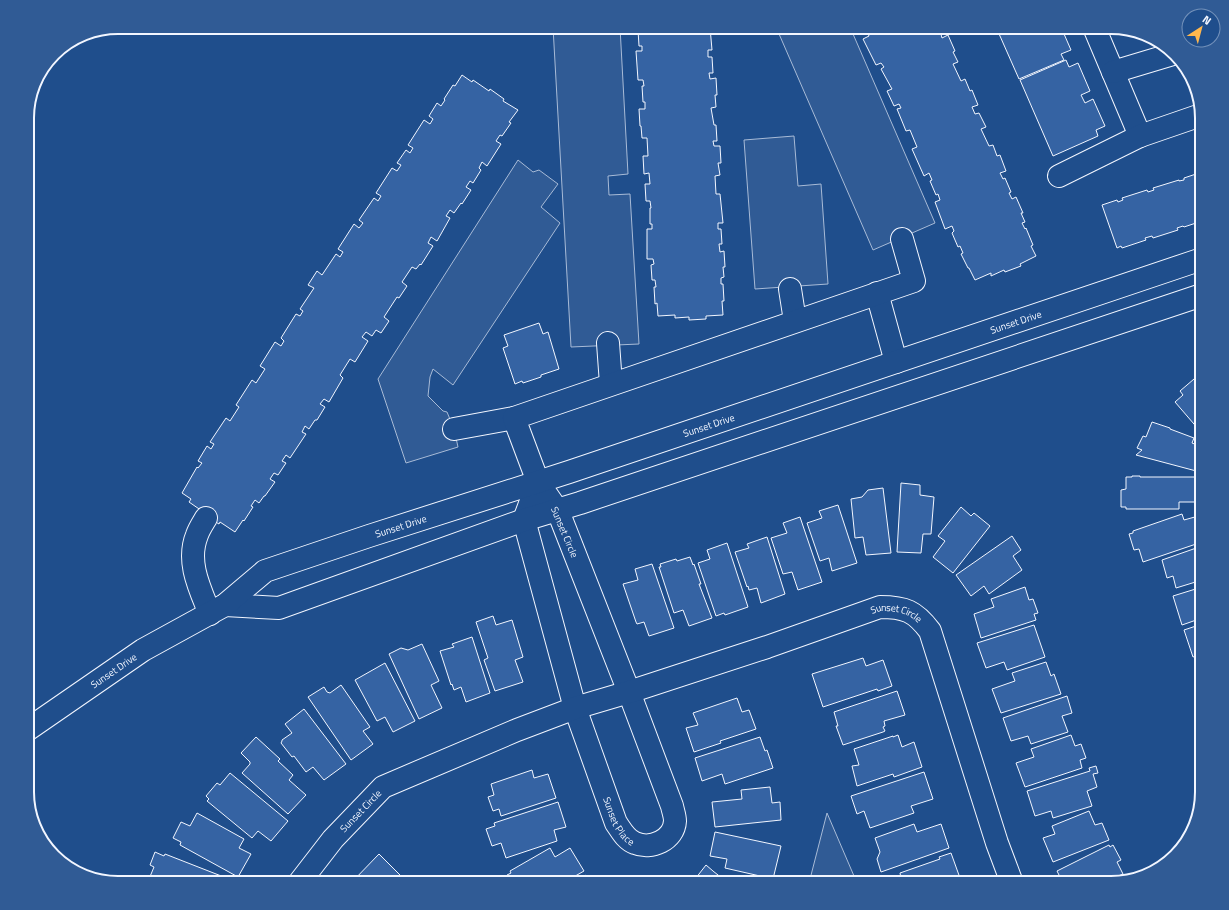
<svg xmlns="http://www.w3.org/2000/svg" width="1229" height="910" font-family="'Titillium Web',sans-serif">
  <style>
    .built { fill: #305b95; stroke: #a8bbd7 }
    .building { fill: #3563a3; stroke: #f2f6ff }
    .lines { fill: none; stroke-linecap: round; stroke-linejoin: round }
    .minor-casing { stroke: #f2f6ff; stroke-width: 24 }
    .minor { stroke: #1f4e8c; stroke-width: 22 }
    .labels { text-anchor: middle; stroke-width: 3; stroke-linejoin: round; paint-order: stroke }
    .street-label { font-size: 10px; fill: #f2f6ff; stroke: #1f4e8c }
    .rim { fill: none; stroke: #f2f6ff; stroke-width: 2 }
  </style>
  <rect width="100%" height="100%" fill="#1f4e8c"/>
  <g class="built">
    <path d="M553,27H620L628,174L608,176L609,195L630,194L639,344L571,347Z"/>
    <path d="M776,27H850L935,223L873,250Z"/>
    <path d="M794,136L798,186L821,184L828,284L755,289L744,140Z"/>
    <path d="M518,160L533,172L539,170L558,184L541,207L560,223L453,385L433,369L430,377L428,396L443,411L447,412L454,429L458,447L406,463L378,379Z"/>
    <path d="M827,813L857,883H809Z"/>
  </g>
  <g class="building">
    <path d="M641,27H710L712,50H708V57H712L713,73H709L710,79L716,78L717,95H715L716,107L711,108L714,125H716L717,141H713L714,146H720L721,163H718L720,175L715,176L716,194H720L723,223H718V229H721L722,244H719L720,252L724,251L725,267H723L724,277L721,278V284H723L724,301H722L723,315L706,316V319L689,320V317L675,318V315L658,316L657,303L655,304L654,287H656L655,280H652L651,265L654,264L653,259H647V229H652V224H650V208H651L650,201H646L645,184H650L649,173L644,174L643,156H648L647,138H642L641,126H640L639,109H645V102H643L642,86H644L643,80H638L636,51H642V46H639L638,30H641Z"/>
    <path d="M863,27H939L942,38L948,35L955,51L953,52L958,62L953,64L961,81L965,79L970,91L972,90L978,105L972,107L975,114L979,113L986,127L981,129L989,146L993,145L997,156L1000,155L1006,171L1000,173L1003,179L1005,178L1011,192L1009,193L1012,199L1016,197L1023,213H1021L1025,222L1022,223L1025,229L1026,228L1033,245L1031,246L1036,256L1020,264L1021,266L1005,272L1004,270L991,276V273L975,280L969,268H968L961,254L963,253L960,246L958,247L952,233L954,231L952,226L945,229L935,202L940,200L938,194L936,195L930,181L932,180L929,173L924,176L912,149L917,147L910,130L906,131L897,109L901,108L899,104L894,106L887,91L892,89L881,69L884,67L881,63L876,65L863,39L869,36L867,31L866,32Z"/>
    <path d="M996,27H1061L1071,50L1061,54L1064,60L1019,79Z"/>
    <path d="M1066,60L1069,67L1078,63L1090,91L1081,95L1085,103L1093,99L1105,126L1096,130L1098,136L1053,156L1020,80Z"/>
    <path d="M462,75L472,82L473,80L489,91L490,89L504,99L503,101L518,110L509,122L511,123L502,136L500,135L496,141L501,144L487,166L482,162L479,168L481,170L473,183L470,181L466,187L471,190L462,204L461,203L454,213L450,210L446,216L450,218L437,241L431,237L428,243L433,246L421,265L420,264L416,269L412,267L402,282L407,286L399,298L397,297L384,317L389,321L381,333L376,330L372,336L366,332L362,337L368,341L355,362L350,359L340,375L343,378L329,402L324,399L320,404L325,407L317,420H315L309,429L305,426L302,432L306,434L290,458L286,455L282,461L286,463L278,475L274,473L270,479L275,482L265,496H264L259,503L255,500L251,506L253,507L244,521L243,520L235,532L220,522L219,524L204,515L205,513L189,502L191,499L182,493L197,467L198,468L202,463L198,461L207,446L211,449L214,444L210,442L226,418L230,421L239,407L236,405L252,380L256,383L265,369L260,366L275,342L281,346L284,341L281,338L296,314L300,316L303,311L300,309L314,288L308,285L317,271L322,275L336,254L340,257L343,252L338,249L354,224L359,228L363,223L359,220L374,198L378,201L381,196L376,193L392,168L397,171L401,165L397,163L406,150L410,153L413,148L408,145L424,120L430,124L433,119L429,116L437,103L441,106L445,100L444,99L453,85L455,86Z"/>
    <path d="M1202,172V221L1184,227L1183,226L1177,228L1178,230L1153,238L1152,236L1145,238L1146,240L1122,248L1121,246L1117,248L1102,205L1117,200L1118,202L1123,200L1122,198L1147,190L1148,192L1154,190L1153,188L1179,180V181L1184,180V178Z"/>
    <path d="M539,323L543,334L548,332L559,369L541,375V377L523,383L522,381L515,384L503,348L508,346L504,335Z"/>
    <path d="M1194,379L1202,388V429L1200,431L1175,402L1183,395L1180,391Z"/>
    <path d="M1152,422L1170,428V429L1194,438L1192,443L1202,447V468L1200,472L1136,455L1142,450L1137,448L1143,436L1146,437Z"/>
    <path d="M1132,476H1140V477H1199V502H1179V509H1126V507H1121V490L1126,489V477H1132Z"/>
    <path d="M901,483L920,485V495L934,497L931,534H923L921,553L897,552Z"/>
    <path d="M883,488L891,553L866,555L863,537L855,538L851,499L862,497L868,490Z"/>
    <path d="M838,505L857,563L832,571L829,558L820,561L807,523L822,518L819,511Z"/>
    <path d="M961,507L971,516L974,513L990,526L953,573L933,557L945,541L938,536Z"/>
    <path d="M1182,514L1184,520L1202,515V542L1143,562L1139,549L1134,550L1129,534L1133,533V531Z"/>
    <path d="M800,517L822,582L798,590L792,572L783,574L771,538L787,533L783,523Z"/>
    <path d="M1012,536L1021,550L1013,556L1022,570L989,594L984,586L971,596L956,575Z"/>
    <path d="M767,537L785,594L761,603L757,588L749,590L748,586L747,587L735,552L749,548L747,544Z"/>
    <path d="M727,543L748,607L725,615L724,613L716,616L698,563L710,559L707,550Z"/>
    <path d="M1202,546V580L1176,588L1173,576L1167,578L1162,560Z"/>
    <path d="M690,557L693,565L694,564L701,584H699L712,618L689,626L683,610L674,613L659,567H661L660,564L676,559L677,561Z"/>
    <path d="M652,564L674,628L649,636L644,622L637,624L636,622L623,584L638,580L635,569Z"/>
    <path d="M1025,587L1029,600L1033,599L1038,613L1034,614L1036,620L981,638L974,614L994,607L991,599Z"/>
    <path d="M1202,587V618L1182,625L1173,596Z"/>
    <path d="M493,616L496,625L512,620L523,657L515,660L523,682L495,691L484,660L488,658L476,622Z"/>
    <path d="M1202,624V654L1193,657L1184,630Z"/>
    <path d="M1034,625L1045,657L1007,670L1004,662L986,668L977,643Z"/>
    <path d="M472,637L490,693L466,702L461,687L454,690L452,684L451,685L440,651L454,647L452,644Z"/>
    <path d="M422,644L439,681L431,685L442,708L419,719L389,654L401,648L408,650Z"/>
    <path d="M863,658L866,666L883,660L892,686L878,691L877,689L823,707L812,674Z"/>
    <path d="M1046,662L1051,676L1054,674L1061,694L1001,713L992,689L1015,681L1012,673Z"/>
    <path d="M385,663L415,721L393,732L385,717L377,721L355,680Z"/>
    <path d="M1202,665V695H1201L1196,681L1201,680L1196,667Z"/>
    <path d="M341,685L370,727L363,731L373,744L351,760L308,697L324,687L327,692L330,693Z"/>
    <path d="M897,691L905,715L884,721L885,726L883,727L885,731L883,732L843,745L836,726H838L834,712Z"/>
    <path d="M1067,696L1072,713L1062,716L1068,732L1031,744L1028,736L1011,741L1003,718Z"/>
    <path d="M737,698L742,712L749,710L756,729L720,741L721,743L694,752L686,728L698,725L693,713Z"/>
    <path d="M304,709L346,764L324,780L313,767L306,772L294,756L292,757L281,743L282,741V740L292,733L285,724Z"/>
    <path d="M898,735L902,747L914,742L922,767L894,777L893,774L857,786L852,766L859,765L854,749L893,736V737Z"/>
    <path d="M1071,735L1075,746L1081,744L1086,758L1080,760L1082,768L1025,787L1016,763L1034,757L1031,749Z"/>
    <path d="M256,737L280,759L278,761L293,775L289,780L306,795L288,814L242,773L250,764V762L241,753Z"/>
    <path d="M760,737L765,751L767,750L773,768L725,784L722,774L702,781L695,758Z"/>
    <path d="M1096,766L1098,773L1093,774L1097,787L1087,791L1092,806L1053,818L1051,811L1035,816L1027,791L1090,771L1089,768Z"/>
    <path d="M532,770L534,778L548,774L556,798L501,816L499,809L493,811L488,797L494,795L491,784Z"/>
    <path d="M924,772L933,799L911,806L914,813L870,828L864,811L857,814L851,796Z"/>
    <path d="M230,773L288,821L271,841L258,831L252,838L207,801L209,799L206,796L217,783L220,785Z"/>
    <path d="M770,787L772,803L780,802L781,820L715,827L712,802L742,799L741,790Z"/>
    <path d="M558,802L566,827L554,830L557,841L506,858L501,843L492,846L486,829L495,826L494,823Z"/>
    <path d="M1089,811L1095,825L1102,823L1109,840L1053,862L1043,838L1055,834L1052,826Z"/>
    <path d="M197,813L244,839L239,848L251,854L238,877L180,845L181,842L173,838L181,822L190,826Z"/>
    <path d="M914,824L917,832L941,824L949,848L881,872L877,859L880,852L875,838Z"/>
    <path d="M715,832L781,846L773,879L725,868L727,859L710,856Z"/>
    <path d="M1109,845L1110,847L1113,845L1121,860L1117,862L1123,874L1104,883H1063L1057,871Z"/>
    <path d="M550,848L555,857L570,848L584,871L563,883H511L507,875L511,873L510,871Z"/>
    <path d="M155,852L164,856L165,854L234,881L233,883H154L155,881L149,879L154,867L150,865Z"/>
    <path d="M951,853L960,878L948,883H892L891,882L901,878L900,873L940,859L939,857Z"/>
    <path d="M379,854L403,878L398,883H351Z"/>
    <path d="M706,865L713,871L728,883H692Z"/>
    <path d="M585,875L595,883H579Z"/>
  </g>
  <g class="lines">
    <g class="minor-casing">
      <g id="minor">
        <path d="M1094,27L1140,136"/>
        <path d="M1113,72L1173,54"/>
        <path d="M1059,176L1140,136L1201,115"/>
        <path d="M790,289L795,321"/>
        <path d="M877,293L896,362"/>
        <path d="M608,343L611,384"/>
        <path d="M454,429L514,418"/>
        <path id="s1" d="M538,482L524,520L575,708L616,823C621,830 626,840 635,843C651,850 674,840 675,821C675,816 673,811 672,806L629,692L558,511L538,482L514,418L914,281L902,239"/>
        <path d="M206,518C203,523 199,529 197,535C186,562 200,589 210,614"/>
        <path d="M225,605L279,608L524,520L580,503L1202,295"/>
        <path id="s2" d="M27,730L143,650L225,605L265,571L369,536L569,472L1202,259"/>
        <path id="s3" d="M299,883L333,839L383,787L517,730L575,708L629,692L767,647L880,607C905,607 915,611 930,631L997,843L1012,883"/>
      </g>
    </g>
    <use href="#minor" class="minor"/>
  </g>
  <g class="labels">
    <g class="street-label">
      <text dy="4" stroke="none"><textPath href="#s2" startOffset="1078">Sunset Drive</textPath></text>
      <text dy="4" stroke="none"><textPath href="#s2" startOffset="754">Sunset Drive</textPath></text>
      <text dy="4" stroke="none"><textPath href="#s2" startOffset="430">Sunset Drive</textPath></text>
      <text transform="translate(565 532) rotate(67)" y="4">Sunset Circle</text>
      <text dy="4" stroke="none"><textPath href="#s3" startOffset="674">Sunset Circle</textPath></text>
      <text dy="4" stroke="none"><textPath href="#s2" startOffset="105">Sunset Drive</textPath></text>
      <text dy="4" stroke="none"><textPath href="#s3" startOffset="95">Sunset Circle</textPath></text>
      <text dy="4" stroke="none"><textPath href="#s1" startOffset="357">Sunset Place</textPath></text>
    </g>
  </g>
  <path d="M0 0H1229V910H0ZM118 34H1111A84 84 0 0 1 1195 118V792A84 84 0 0 1 1111 876H118A84 84 0 0 1 34 792V118A84 84 0 0 1 118 34Z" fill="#305b95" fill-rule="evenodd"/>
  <path class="rim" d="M118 34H1111A84 84 0 0 1 1195 118V792A84 84 0 0 1 1111 876H118A84 84 0 0 1 34 792V118A84 84 0 0 1 118 34Z"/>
  <g transform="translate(1201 28) rotate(36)"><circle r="19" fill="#1f4e8c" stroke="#7391ba"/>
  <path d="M0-3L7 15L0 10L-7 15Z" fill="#ffb74d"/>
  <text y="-6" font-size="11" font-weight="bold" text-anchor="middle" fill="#f2f6ff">N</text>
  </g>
</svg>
